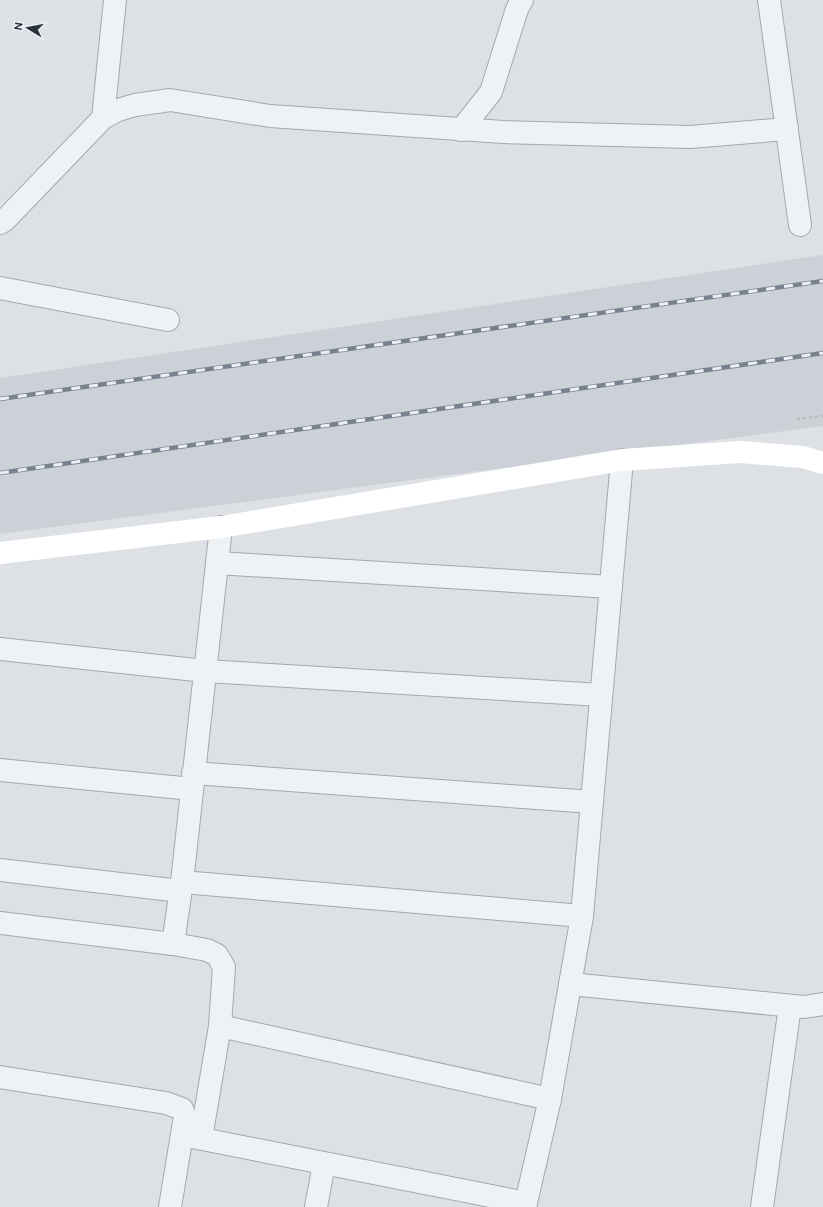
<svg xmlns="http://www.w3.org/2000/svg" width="823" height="1207" font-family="Ubuntu,sans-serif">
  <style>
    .built { fill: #cbd1d7 }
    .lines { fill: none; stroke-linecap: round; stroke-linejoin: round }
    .street-casing { stroke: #a3a8af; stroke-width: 24 }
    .path { stroke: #b7bcc1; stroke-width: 2.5; stroke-dasharray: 3 3; stroke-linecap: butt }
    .street { stroke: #eff2f5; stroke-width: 22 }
    .secondary { stroke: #fff; stroke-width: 22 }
    .rail-casing { stroke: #78828e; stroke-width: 4.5 }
    .rail { stroke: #ecf0f4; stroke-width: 3; stroke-dasharray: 9; stroke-linecap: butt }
  </style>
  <rect width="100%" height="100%" fill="#dde1e6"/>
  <path class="built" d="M823,255V426L0,534V378Z"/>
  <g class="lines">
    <g class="street-casing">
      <g id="street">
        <path d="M769,0L800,225"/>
        <path d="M103,118L115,0"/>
        <path d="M461,130L491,92L517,9L522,0"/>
        <path d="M0,223L5,220L103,118L118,110L135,105L170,100L270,116L503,132L690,137L787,129"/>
        <path d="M0,288L168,320"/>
        <path d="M217,563L611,587"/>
        <path d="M0,649L205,671L601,695"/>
        <path d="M0,770L192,789"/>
        <path d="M193,773L592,802"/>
        <path d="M0,870L180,891"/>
        <path d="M182,882L582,916"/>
        <path d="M0,923L173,944L207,950L217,955L224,967L220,1026L201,1138"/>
        <path d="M173,944L182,882L221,527"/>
        <path d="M570,984L804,1007L823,1004"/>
        <path d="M220,1026L550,1099"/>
        <path d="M0,1077L166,1103L182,1109L185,1116L170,1207"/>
        <path d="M182,1135L526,1203"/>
        <path d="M316,1207L324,1164"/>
        <path d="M525,1207L550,1099L582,916L622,460"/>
        <path d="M762,1207L790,1006"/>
      </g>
    </g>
    <path class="path" d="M797,419L823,416"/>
    <use href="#street" class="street"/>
    <path class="secondary" d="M0,553L221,527L622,460L740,452L803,457L823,463"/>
    <g class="rail-casing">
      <g id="rail">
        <path d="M0,399L823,281"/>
        <path d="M0,473L823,353"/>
      </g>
    </g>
    <use href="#rail" class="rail"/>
  </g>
  <g transform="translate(28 28) rotate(280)" stroke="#ecf0f4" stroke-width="3" paint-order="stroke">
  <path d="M0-3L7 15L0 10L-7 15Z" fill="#28303b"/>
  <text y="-6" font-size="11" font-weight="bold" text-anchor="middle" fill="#28303b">N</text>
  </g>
</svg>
